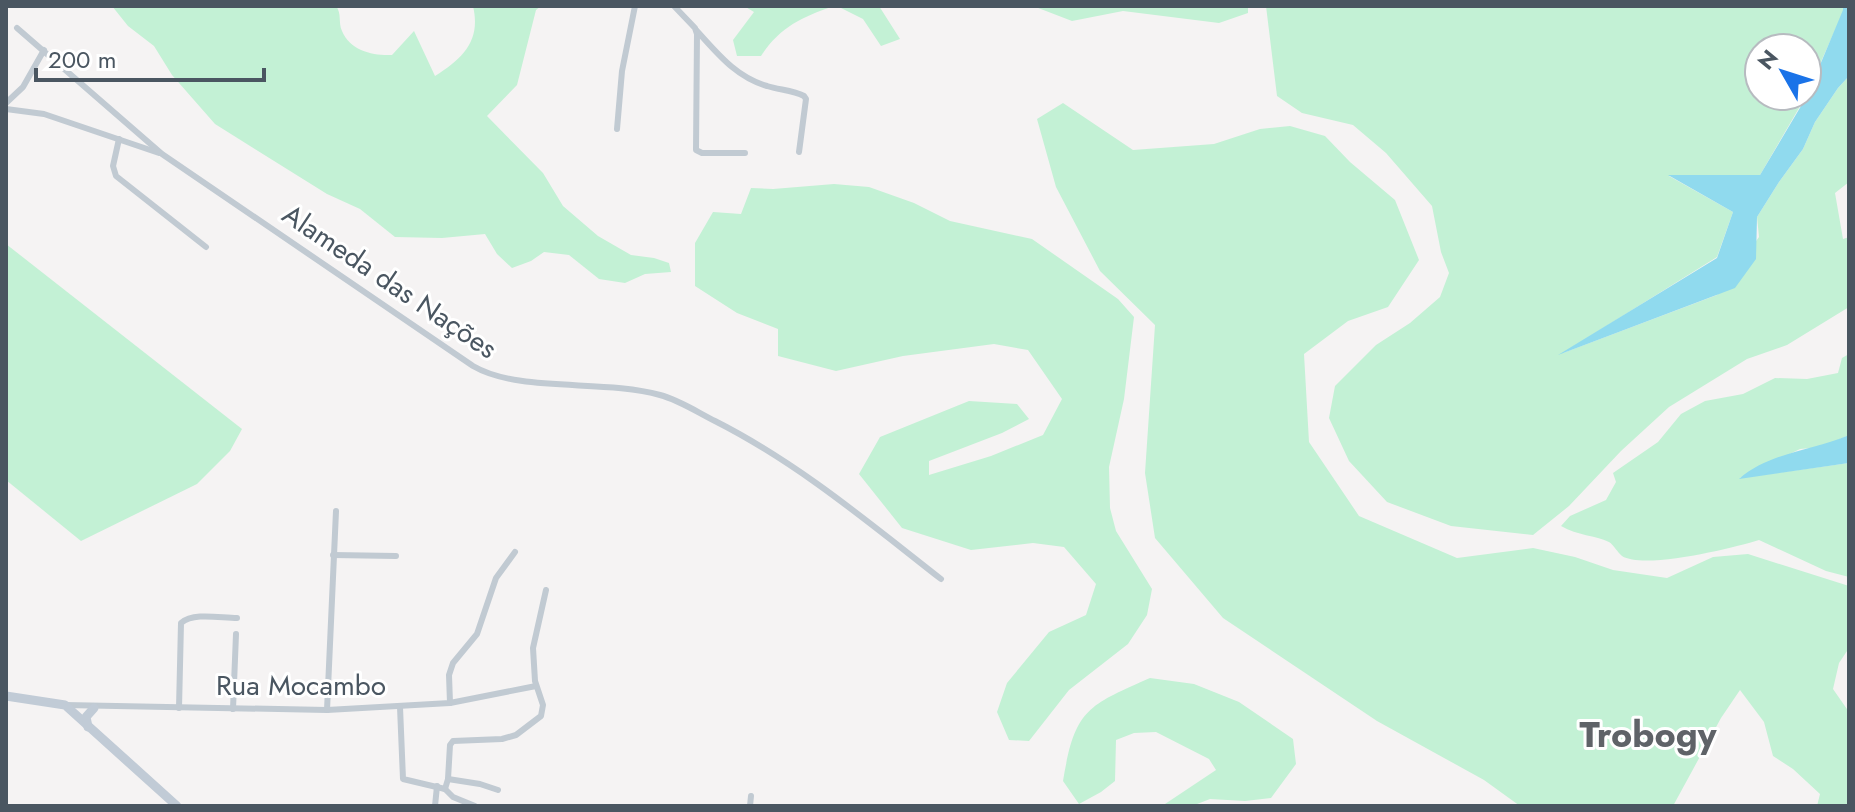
<svg xmlns="http://www.w3.org/2000/svg" width="1855" height="812" font-family="Jost,sans-serif">
  <style>
    .green { fill: #c3f1d5 }
    .water { fill: #90daee }
    .lines { fill: none; stroke-linecap: round; stroke-linejoin: round }
    .street { stroke: #c1cad2; stroke-width: 6 }
    .secondary { stroke: #c1cbd6; stroke-width: 9 }
    .labels { text-anchor: middle; stroke-width: 6; stroke-linejoin: round; paint-order: stroke }
    .street-label { font-size: 28px; fill: #4a5661; stroke: #fff }
    .district-label { font-size: 36px; font-weight: bold; fill: #5f6368; stroke: #fff }
  </style>
  <rect width="100%" height="100%" fill="#f5f3f3"/>
  <g class="green">
    <path d="M112,6H336C342,14 338,22 342,31C350,51 374,56 392,55L414,31L435,76C464,58 481,40 473,6H541L536,10L517,85L487,116L543,173L563,206L598,236L631,255L654,258L669,263L671,272L645,274L625,283L599,279L569,255L544,252L531,261L512,268L497,254L485,234L442,238L395,237L360,209L327,194L215,124L172,75L154,46L128,26Z"/>
    <path d="M744,6H834C802,17 780,27 761,56H737L733,40L754,12Z"/>
    <path d="M837,6H879L900,39L881,46L863,19Z"/>
    <path d="M1033,6H1248V13L1219,23L1123,11L1072,21Z"/>
    <path d="M1266,6H1843L1844,10L1807,93V48H1759V96H1806L1760,175L1669,176L1733,212L1717,257L1563,353L1717,295L1759,237L1757,217L1779,182L1803,149L1815,122L1838,88L1849,76V182L1835,193L1843,239L1849,237V307L1787,345L1747,359L1669,407L1621,451L1569,506L1533,535L1451,526L1387,502L1349,461L1329,418L1335,386L1376,345L1410,323L1440,297L1449,273L1441,252L1432,206L1386,153L1353,125L1302,113L1277,96Z"/>
    <path d="M1063,103L1133,150L1214,144L1260,129L1290,126L1325,136L1350,162L1395,200L1419,260L1388,307L1348,321L1304,354L1309,442L1359,516L1457,558L1533,548L1575,557L1613,570L1667,578L1713,557L1748,554L1849,586V648L1839,663L1833,689L1849,712V806H1817L1820,794L1793,769L1773,756L1764,722L1740,690L1721,718L1673,806H1520L1484,780L1377,721L1223,618L1155,538L1145,473L1155,325L1100,271L1056,187L1037,119Z"/>
    <path d="M834,184L869,187L914,203L950,221L1032,239L1118,299L1134,317L1124,399L1109,467L1110,508L1116,531L1152,589L1147,615L1128,644L1069,690L1029,741L1009,740L997,712L1007,683L1049,632L1086,615L1096,584L1064,547L1033,543L971,550L902,528L859,474L880,437L969,401L1017,404L1029,419L1002,433L929,461V475L991,456L1043,435L1062,399L1028,350L994,344L903,356L836,371L778,356V329L737,313L695,286V243L713,212L741,214L751,188L773,189Z"/>
    <path d="M6,244L242,429L230,451L197,484L81,541L6,480Z"/>
    <path d="M1849,354V435L1822,447L1800,449L1740,478L1849,463V577L1826,571L1759,540C1733,548 1644,570 1622,556C1617,552 1614,545 1609,542C1595,535 1578,536 1561,526L1570,516L1606,500L1616,482L1613,473L1658,442L1681,414L1705,401L1743,394L1775,378L1807,379L1838,373L1842,358Z"/>
    <path d="M1150,678L1194,684L1239,702L1293,739L1296,764L1271,798L1245,801L1210,799L1192,806H1162L1216,770L1209,759L1156,732L1134,733L1116,740L1115,781L1101,792L1079,804L1063,781C1075,709 1087,706 1150,678Z"/>
  </g>
  <g class="water">
    <path d="M1843,6H1849V76L1838,88L1815,122L1803,149L1779,182L1757,217L1756,259L1735,288L1558,355L1717,258L1733,212L1668,175H1760L1807,96L1843,10Z"/>
    <path d="M1849,435V463L1739,479C1770,452 1812,451 1849,435Z"/>
  </g>
  <g class="lines">
    <g class="street">
      <path d="M674,6L695,28L697,34L696,150L702,153H745"/>
      <path d="M17,28L162,154L473,366C519,393 604,379 660,395C679,400 697,412 715,421C798,463 868,522 941,579"/>
      <path d="M697,31C718,54 736,77 767,86C779,90 793,90 804,96L806,99L799,152"/>
      <path d="M6,103L23,87L44,50"/>
      <path d="M6,109L44,114L159,153"/>
      <path d="M617,129L622,71L635,6"/>
      <path d="M119,139L113,166L116,176L206,247"/>
      <path d="M333,555L396,556"/>
      <path d="M450,703L449,675L453,663L477,634L496,578L515,552"/>
      <path d="M65,705L327,710L450,703L536,686"/>
      <path d="M400,707L403,779L445,789L453,797L475,806"/>
      <path d="M179,708L181,623C194,612 220,618 237,618"/>
      <path d="M233,709L236,634"/>
      <path d="M327,710L336,511"/>
      <path d="M448,779L450,745L453,741L502,739L516,735L541,716L543,705L535,681L533,648L546,590"/>
      <path d="M445,789L448,779L480,784L498,790"/>
      <path d="M435,806L437,786"/>
      <path d="M750,806L751,796"/>
    </g>
    <g class="secondary">
      <path d="M6,696L65,705L177,806"/>
      <path d="M88,727L86,717L94,708"/>
    </g>
  </g>
  <g class="labels">
    <g class="street-label">
      <text transform="translate(390 281) rotate(34)" y="10">Alameda das Nações</text>
      <text x="301" y="695">Rua Mocambo</text>
    </g>
    <g class="district-label">
      <text x="1648" y="747">Trobogy</text>
    </g>
  </g>
  <rect width="1855" height="812" fill="none" stroke="#4a5661" stroke-width="16"/>
  <g transform="translate(1783 72) rotate(309)"><circle r="38" fill="#ffffff" stroke="#b7bbc0" stroke-width="2"/>
  <path d="M0-6L14 30L0 20L-14 30Z" fill="#1a73e8"/>
  <text y="-12" font-size="22" font-weight="bold" text-anchor="middle" fill="#4a5661">N</text>
  </g>
  <path d="M36 68v12h228v-12" fill="none" stroke="#4a5661" stroke-width="4"/>
  <text x="48" y="68" font-size="24" fill="#4a5661" stroke="#ffffff" stroke-width="6" paint-order="stroke">200 m</text>
</svg>
